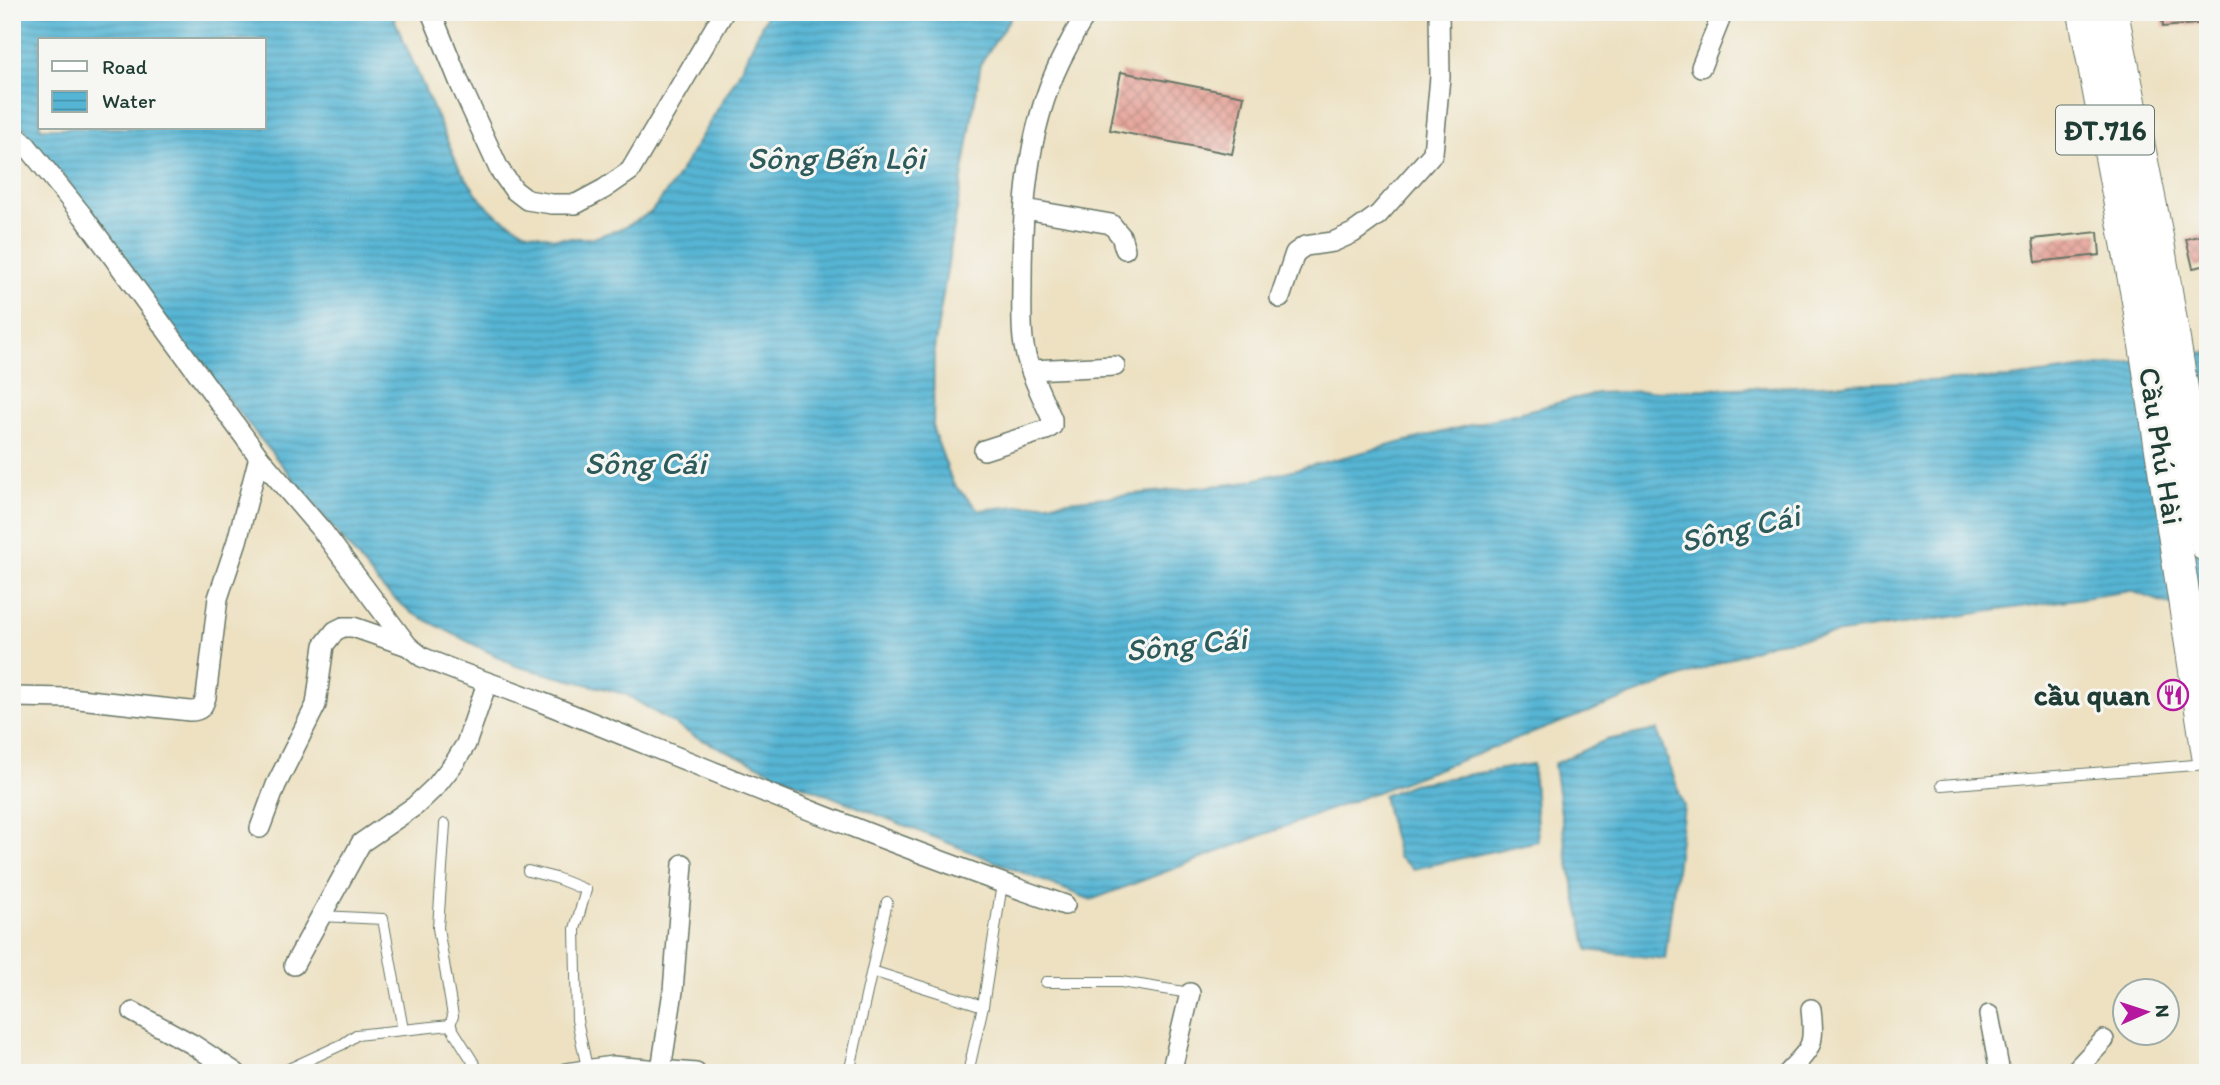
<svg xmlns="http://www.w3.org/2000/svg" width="2220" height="1085" font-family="Itim,sans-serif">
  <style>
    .water { fill: url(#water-rules); stroke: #3a7984; stroke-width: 2; fill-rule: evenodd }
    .building { fill: url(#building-cross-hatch) }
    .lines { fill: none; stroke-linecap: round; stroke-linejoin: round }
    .service-casing { stroke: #677666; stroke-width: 12 }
    .minor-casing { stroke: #677666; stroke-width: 22 }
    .primary-casing { stroke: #677666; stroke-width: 34 }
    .service { stroke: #fff; stroke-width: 10 }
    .minor { stroke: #fff; stroke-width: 19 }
    .primary { stroke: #fff; stroke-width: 32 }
    .labels { text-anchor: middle; stroke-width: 6; stroke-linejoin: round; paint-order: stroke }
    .shield { fill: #f6f6f2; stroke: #60746d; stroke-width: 2 }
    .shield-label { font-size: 28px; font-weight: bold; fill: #1f3d34 }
    .street-label { font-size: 30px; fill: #1f3d34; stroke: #f6f6f2 }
    .poi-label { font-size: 30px; font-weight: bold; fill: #1f3d34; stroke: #f6f6f2; text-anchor: end }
    .water-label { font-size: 32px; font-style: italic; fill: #2d5b5c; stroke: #f6f6f2 }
  </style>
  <defs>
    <pattern id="water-rules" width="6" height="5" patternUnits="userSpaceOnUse" patternTransform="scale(1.75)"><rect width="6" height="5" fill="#56b5d4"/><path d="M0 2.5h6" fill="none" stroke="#4794ad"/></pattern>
    <pattern id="building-cross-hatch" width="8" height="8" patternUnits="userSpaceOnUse" patternTransform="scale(1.75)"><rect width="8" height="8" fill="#e59d92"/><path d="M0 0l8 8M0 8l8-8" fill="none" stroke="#b98178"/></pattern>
  </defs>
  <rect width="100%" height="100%" fill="#f6f6f2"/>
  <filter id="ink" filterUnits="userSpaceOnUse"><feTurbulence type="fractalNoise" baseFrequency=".0143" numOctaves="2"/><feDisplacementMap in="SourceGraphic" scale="14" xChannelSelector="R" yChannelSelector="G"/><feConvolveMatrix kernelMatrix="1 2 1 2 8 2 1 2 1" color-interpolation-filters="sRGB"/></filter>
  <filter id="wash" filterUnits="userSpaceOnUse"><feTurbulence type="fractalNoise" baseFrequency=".00686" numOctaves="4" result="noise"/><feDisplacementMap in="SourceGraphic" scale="28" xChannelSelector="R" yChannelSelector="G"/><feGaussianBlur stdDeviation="1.57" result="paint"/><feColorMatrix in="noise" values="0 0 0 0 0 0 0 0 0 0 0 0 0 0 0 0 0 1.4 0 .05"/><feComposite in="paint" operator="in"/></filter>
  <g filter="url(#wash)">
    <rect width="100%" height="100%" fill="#ede1c2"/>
    <g class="water">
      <path d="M12,12H391L459,168L482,201L497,215L525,231L554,238H593L625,227L651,212L674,182L738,75L768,12H1014L981,63L934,349L933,429L953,484L979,510L1241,483L1597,393L2011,378L2208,352V618L2131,591L1771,643L1091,900L793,781L694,736L625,694L516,666L412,613L383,589L174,333L116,244L65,178L44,156L12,112ZM40,40H264V128H40Z"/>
      <path d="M1657,730L1684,806L1665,959L1588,950L1567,856L1554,764L1606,740Z"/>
      <path d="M1533,764L1538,841L1414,869L1398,857L1383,796L1412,784Z"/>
    </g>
    <g id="blocks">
      <g class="building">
        <path d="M2162,12H2205L2206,23L2163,27Z"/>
        <path d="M1121,72L1244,96L1232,154L1110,130Z"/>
        <path d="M2098,232L2100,255L2036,262L2033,239Z"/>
        <path d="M2208,234V265L2193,268L2186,239Z"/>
      </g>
    </g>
  </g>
  <g filter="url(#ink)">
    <use href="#blocks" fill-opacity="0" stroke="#677666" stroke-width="2"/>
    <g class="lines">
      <g class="service-casing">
        <g id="service">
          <path d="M1942,785L2207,764"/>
          <path d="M528,871L556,878L586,890L575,929L577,1020L587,1068"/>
          <path d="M321,916L383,919L403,1030"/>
          <path d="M872,971L983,1006"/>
          <path d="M1046,982H1121L1190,993"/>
          <path d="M450,1025L480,1073"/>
          <path d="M280,1073L343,1044L356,1035L450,1025L453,1016L438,928L445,824"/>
          <path d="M849,1073L887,902"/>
          <path d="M968,1073L983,1006L1002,884"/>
        </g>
      </g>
      <g class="minor-casing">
        <g id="minor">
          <path d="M431,12L461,86L499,169L514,190L527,200L552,204H576L604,189L630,171L724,12"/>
          <path d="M1701,67L1723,12"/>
          <path d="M12,132L27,146L83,216L259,457L324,533L408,646L422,657C463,675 505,687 546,704C718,773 889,845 1065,905"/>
          <path d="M1025,209L1111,224L1121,236L1125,249"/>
          <path d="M1280,298L1295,253L1305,246L1333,242L1353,233L1378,215L1433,153L1440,77L1439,12"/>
          <path d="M1031,370L1115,366"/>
          <path d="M984,450L1046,430L1052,426V419C1041,394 1026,367 1023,339C1021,320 1022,300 1022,281C1022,202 1028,119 1067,48C1073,36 1079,23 1089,12"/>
          <path d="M12,697L70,698L190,711C201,711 203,707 206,697L218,598L237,541L259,457"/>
          <path d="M260,828L276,785L316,705L324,645L335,631L343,627H353L408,646"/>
          <path d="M294,965L361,843L415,806L436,786L455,762L466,744L487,683"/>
          <path d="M133,1012L192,1044L236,1073"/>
          <path d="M1989,1015L2000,1073"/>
          <path d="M661,1070L673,991L683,864"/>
          <path d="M566,1073L612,1066L696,1073"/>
          <path d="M1171,1073L1190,993"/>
          <path d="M1787,1073C1812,1047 1815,1047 1811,1009"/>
          <path d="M2073,1073L2104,1040"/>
        </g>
      </g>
      <g class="primary-casing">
        <g id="primary">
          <path d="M2084,12L2139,306L2208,755"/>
          <path d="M2112,12L2158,242L2208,547"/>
        </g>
      </g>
      <use href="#service" class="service"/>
      <use href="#minor" class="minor"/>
      <use href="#primary" class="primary"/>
    </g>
  </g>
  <defs>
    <g id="restaurant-ring" transform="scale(1.575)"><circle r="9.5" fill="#f6f6f2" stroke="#b5179e" stroke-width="1.5"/><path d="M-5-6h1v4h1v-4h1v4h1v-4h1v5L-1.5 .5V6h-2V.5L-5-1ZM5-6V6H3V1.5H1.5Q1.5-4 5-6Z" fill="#b5179e"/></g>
  </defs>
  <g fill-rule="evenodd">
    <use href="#restaurant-ring" x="2173" y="695"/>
  </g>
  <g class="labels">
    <rect class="shield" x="2056" y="105.5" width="98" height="49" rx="5"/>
    <g class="shield-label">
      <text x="2105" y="140">ĐT.716</text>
    </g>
    <g class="street-label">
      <text transform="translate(2161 446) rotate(81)" y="10">Cầu Phú Hài</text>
    </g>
    <g class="poi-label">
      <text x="2150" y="705">cầu quan</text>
    </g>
    <g class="water-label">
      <text x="836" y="169">Sông Bến Lội</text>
      <text x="645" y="474">Sông Cái</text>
      <text transform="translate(1740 528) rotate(-13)" y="11">Sông Cái</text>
      <text transform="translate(1186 644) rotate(-6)" y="11">Sông Cái</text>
    </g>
  </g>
  <rect width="2220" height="1085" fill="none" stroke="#f6f6f2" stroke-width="42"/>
  <rect x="38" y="38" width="228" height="91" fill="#f6f6f2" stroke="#a0aca6" stroke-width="2"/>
  <rect x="52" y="61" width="35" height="10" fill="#ffffff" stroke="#a0aca6" stroke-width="2"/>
  <text x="102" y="74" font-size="21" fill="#1f3d34">Road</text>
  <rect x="52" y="91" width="35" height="21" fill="url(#water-rules)" stroke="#a0aca6" stroke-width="2"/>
  <text x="102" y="108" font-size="21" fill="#1f3d34">Water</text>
  <g transform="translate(2146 1012) rotate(87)"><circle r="33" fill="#f6f6f2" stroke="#a0aca6" stroke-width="2"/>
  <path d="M0-5L12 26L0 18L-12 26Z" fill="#b5179e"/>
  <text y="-10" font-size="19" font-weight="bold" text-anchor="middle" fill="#1f3d34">N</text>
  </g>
</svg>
